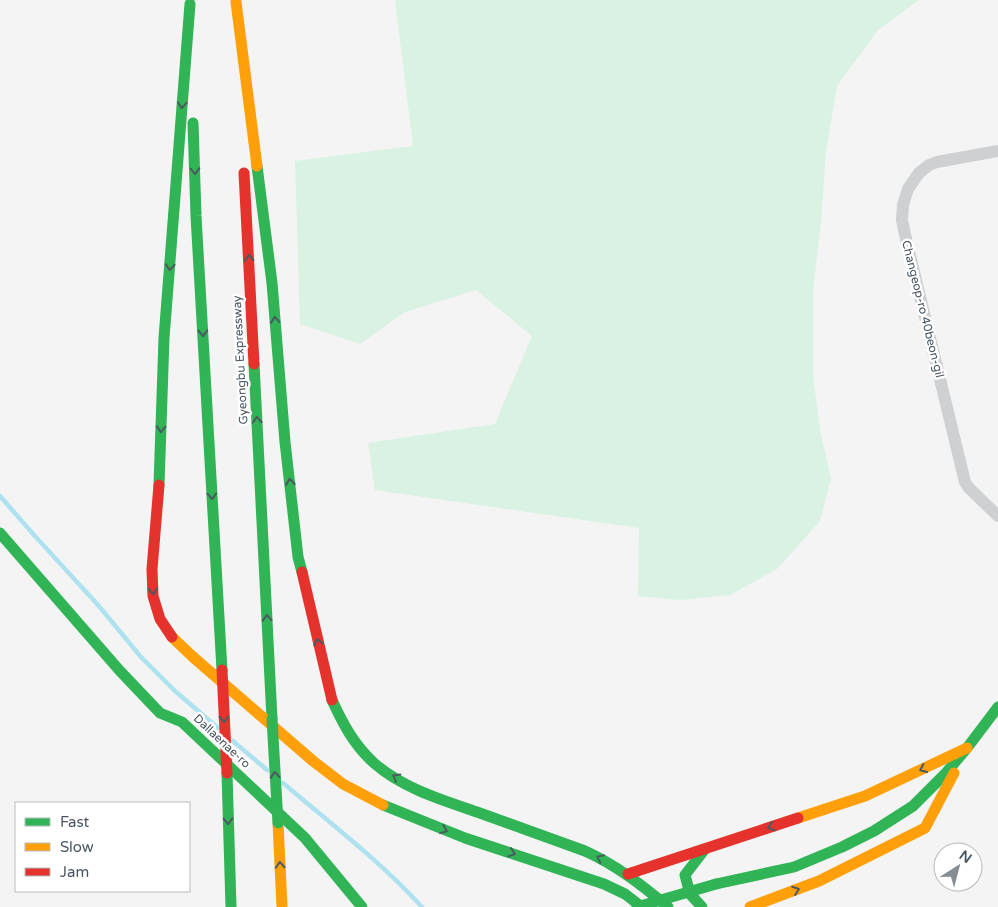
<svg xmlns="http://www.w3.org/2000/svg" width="998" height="907" font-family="'Varela Round',sans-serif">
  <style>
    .green { fill: #d9f2e3 }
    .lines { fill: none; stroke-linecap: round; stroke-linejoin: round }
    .stream { stroke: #aee2f0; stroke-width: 4.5 }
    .street { stroke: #ced0d2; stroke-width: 12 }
    .fast { stroke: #30b455; stroke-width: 11 }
    .slow { stroke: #ff9f0a; stroke-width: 11 }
    .jam { stroke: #e5322d; stroke-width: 11 }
    .fast-bridge { stroke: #30b455; stroke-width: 11 }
    .jam-bridge { stroke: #e5322d; stroke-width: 11 }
    .oneway { stroke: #495b60 }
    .labels { text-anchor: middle; stroke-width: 5; stroke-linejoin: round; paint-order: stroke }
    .street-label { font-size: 12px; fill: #4a5661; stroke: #fff }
  </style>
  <rect width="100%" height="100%" fill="#f4f4f4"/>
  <path class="green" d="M395,0H919L878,30L837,86L826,151L821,222L813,290V375L820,430L831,479L820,521L777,569L730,595L680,600L638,596L639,528L375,490L368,443L495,424L532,336L476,290L405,312L360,344L300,324L295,161L413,146Z"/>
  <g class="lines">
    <g class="stream">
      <path d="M0,496L34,535L98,605L141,657L175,691L218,728"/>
      <path d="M233,741L267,770"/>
      <path d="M283,783C330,823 380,861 422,907"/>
    </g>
    <path class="street" d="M998,151L937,162L929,165L919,173L908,189L903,205L902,220L906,239L965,482L969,488L998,516"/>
    <g class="fast">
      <path d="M193,123L196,216L222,670"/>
      <path d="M257,166L272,283L285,442L298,557L302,572"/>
      <path d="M254,364L272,719"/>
      <path d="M159,485L164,338L190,4"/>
      <path d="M0,533L120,671L160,713L182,722L305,838L362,907"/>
      <path d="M332,700C343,724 354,745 374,763C402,788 442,800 477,812C513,825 549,838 585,851C616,865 642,885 668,907"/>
      <path d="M227,773L231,907"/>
      <path d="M383,805L465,838L604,884L625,894L642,907"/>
      <path d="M716,884L794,867L842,847L874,831L913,806L945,774L967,748L998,707"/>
      <path d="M702,907L690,894L685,875L705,849"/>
    </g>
    <g class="slow">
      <path d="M236,2L257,166"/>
      <path d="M172,637L193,657L313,761L343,784L383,805"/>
      <path d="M798,818L865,796L967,748"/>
      <path d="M278,823L282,907"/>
      <path d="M750,907L819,881L925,828L954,773"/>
    </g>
    <g class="jam">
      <path d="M244,173L254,364"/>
      <path d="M159,485L152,569L153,596L160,619L172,637"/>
      <path d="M302,572L332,700"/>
      <path d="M628,874L798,818"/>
    </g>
    <g class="fast-bridge">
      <path d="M272,719L278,823"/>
      <path d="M637,907L716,884"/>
    </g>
    <path class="jam-bridge" d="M222,670L227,773"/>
  </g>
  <defs><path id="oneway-chevron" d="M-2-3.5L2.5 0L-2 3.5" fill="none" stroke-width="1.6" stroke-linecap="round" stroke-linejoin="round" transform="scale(1.25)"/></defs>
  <g class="oneway">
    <use href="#oneway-chevron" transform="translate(182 105) rotate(94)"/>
    <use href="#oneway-chevron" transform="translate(195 171) rotate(88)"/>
    <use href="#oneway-chevron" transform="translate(249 258) rotate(-93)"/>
    <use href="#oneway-chevron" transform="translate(170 267) rotate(94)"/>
    <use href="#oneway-chevron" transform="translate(275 320) rotate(-95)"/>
    <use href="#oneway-chevron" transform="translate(203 333) rotate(87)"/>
    <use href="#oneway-chevron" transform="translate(257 420) rotate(-93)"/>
    <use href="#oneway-chevron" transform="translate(161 429) rotate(92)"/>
    <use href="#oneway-chevron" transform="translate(290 482) rotate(-96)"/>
    <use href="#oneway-chevron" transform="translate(212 496) rotate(87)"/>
    <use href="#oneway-chevron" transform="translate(153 591) rotate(84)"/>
    <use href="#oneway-chevron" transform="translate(267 618) rotate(-93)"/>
    <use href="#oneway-chevron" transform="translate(318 642) rotate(-103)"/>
    <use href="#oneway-chevron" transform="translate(224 719) rotate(87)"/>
    <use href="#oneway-chevron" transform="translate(923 769) rotate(155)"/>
    <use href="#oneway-chevron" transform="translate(275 775) rotate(-94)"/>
    <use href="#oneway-chevron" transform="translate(396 777) rotate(-150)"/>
    <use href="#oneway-chevron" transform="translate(228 821) rotate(88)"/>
    <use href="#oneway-chevron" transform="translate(771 827) rotate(162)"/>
    <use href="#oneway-chevron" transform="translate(444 830) rotate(22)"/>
    <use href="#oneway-chevron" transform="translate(512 853) rotate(18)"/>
    <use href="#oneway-chevron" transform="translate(600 858) rotate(-154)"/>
    <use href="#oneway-chevron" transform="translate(280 865) rotate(-93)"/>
    <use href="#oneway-chevron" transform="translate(796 890) rotate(-20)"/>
  </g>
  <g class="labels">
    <g class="street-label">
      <text transform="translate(923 309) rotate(76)" y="4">Changeop-ro 40beon-gil</text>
      <text transform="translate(240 360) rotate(-93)" y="4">Gyeongbu Expressway</text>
      <text transform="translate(222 741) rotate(43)" y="4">Dallaenae-ro</text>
    </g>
  </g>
  <rect x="15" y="802" width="175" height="90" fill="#ffffff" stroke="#b7bbc0"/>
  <rect x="25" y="818" width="25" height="8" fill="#30b455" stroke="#b7bbc0"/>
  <text x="60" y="827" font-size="15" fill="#4a5661">Fast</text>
  <rect x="25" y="843" width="25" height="8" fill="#ff9f0a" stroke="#b7bbc0"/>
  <text x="60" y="852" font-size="15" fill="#4a5661">Slow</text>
  <rect x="25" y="868" width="25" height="8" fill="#e5322d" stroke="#b7bbc0"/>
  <text x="60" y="877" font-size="15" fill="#4a5661">Jam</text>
  <g transform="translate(958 867) rotate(36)"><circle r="24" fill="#ffffff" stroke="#b7bbc0"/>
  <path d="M0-4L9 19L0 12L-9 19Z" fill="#868d94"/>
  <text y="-8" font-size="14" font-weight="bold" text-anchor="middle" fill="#4a5661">N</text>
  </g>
</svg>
